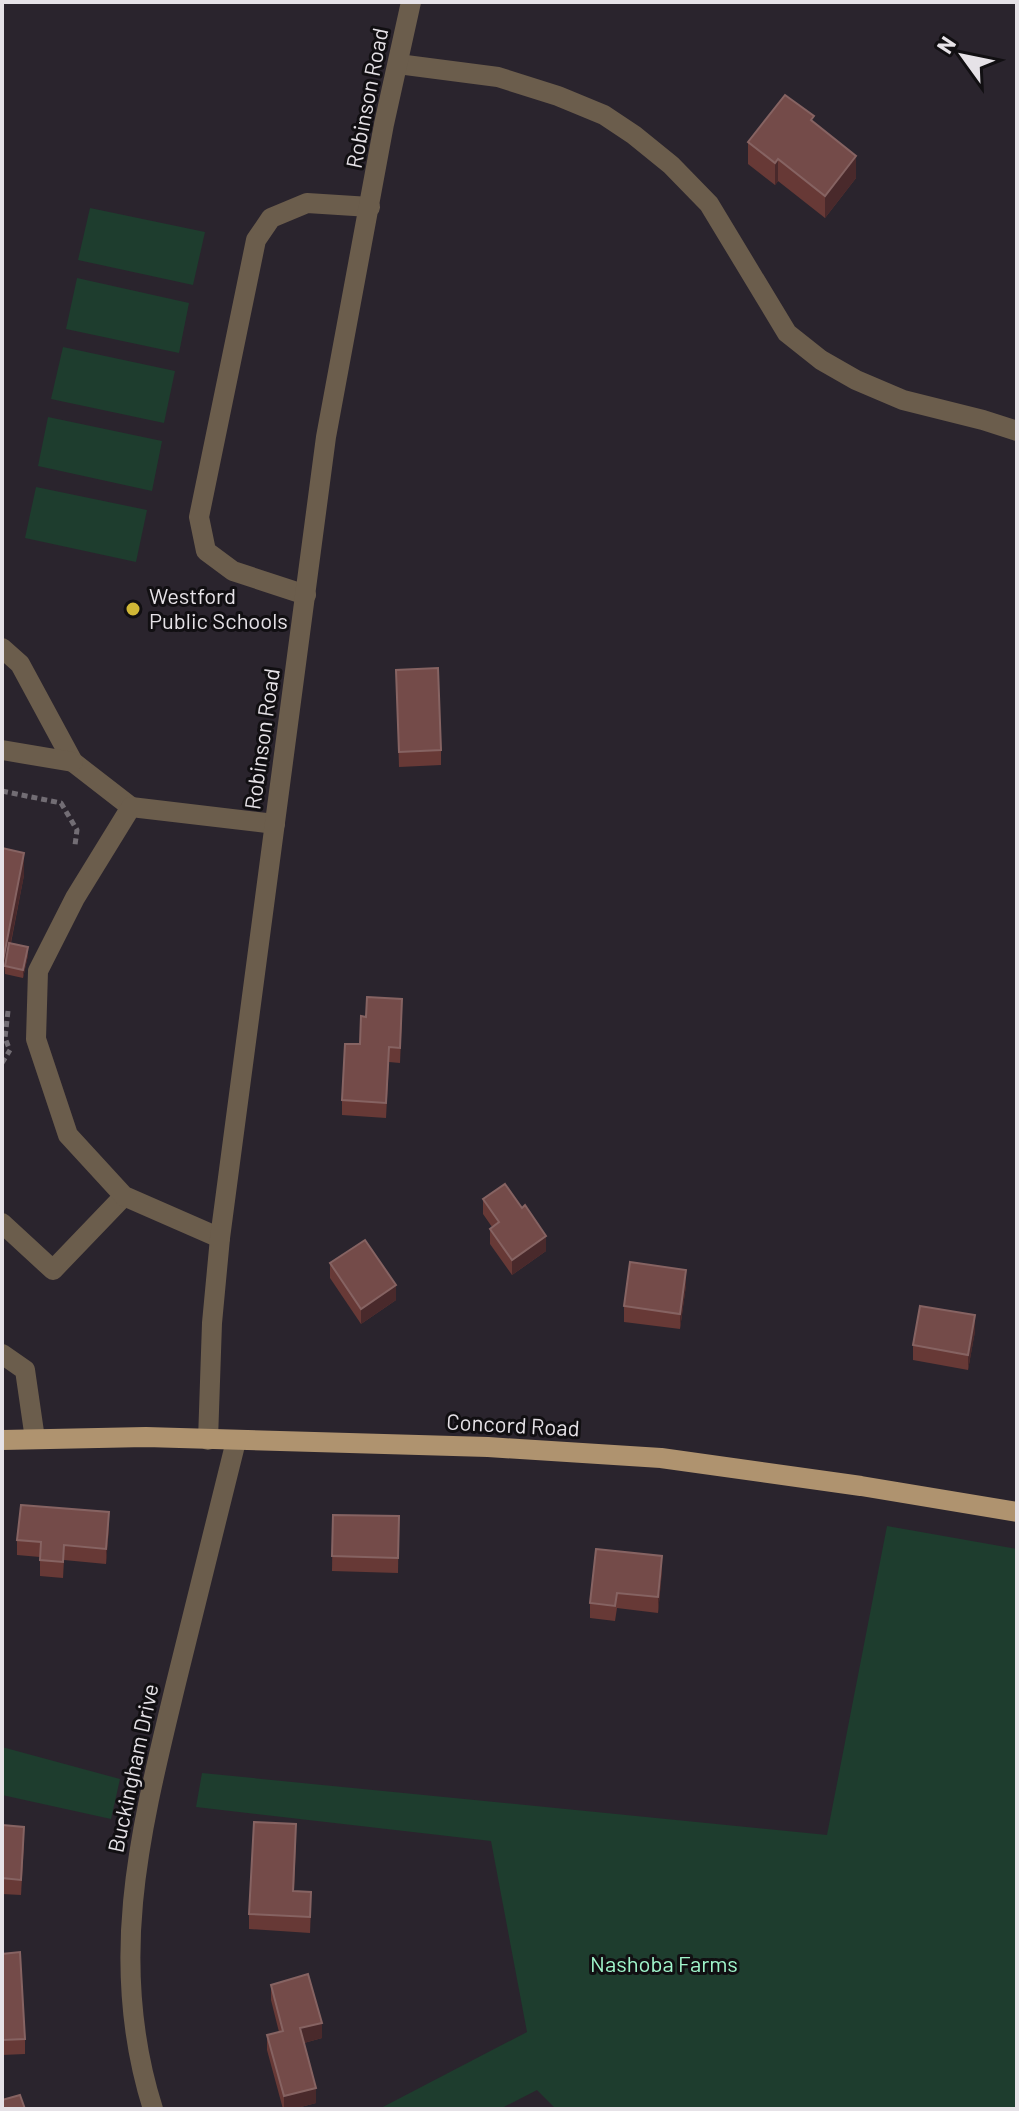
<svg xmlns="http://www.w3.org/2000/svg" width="1019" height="2111" font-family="Barlow,sans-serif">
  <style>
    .green { fill: #1e3d2e }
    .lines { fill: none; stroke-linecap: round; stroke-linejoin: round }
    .path { stroke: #726d74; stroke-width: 5; stroke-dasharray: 6 4; stroke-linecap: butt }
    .minor { stroke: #6b5d4c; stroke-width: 20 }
    .major { stroke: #af936f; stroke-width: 20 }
    .wall { fill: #673936 }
    .shaded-wall { fill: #49292b }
    .building { fill: #744b49; stroke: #866362; stroke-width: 2 }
    .poi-dot { fill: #d0b736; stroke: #110f12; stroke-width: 3 }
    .labels { text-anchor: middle; stroke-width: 6; stroke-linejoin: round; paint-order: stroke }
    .street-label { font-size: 22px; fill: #e6e2e7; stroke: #110f12 }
    .poi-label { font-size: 22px; fill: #e6e2e7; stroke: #110f12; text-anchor: start }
    .park-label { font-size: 22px; fill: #a0f5cb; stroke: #110f12 }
  </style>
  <rect width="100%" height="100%" fill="#2a242d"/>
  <g class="green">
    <path d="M90,208L205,232L193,285L78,260Z"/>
    <path d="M77,278L189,303L179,353L66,329Z"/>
    <path d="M63,347L175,371L164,423L51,399Z"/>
    <path d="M48,417L162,441L152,491L38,466Z"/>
    <path d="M36,487L147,510L136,562L25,538Z"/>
    <path d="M887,1526L1017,1549V2109H556L537,2090L500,2109H379L527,2032L491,1841L196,1807L202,1773L827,1835Z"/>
    <path d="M2,1747L120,1779L111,1819L2,1795Z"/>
  </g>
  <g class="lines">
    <g class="path">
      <path d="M2,791L61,803L77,830L75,845"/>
      <path d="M8,1011L5,1038L9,1048"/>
      <path d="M2,1063L10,1050"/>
    </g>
    <g class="minor">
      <path d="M398,64L498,77L558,96L604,115L634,135L671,165L709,204L787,333L821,360L856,380L903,400L983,420L1017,431"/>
      <path d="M306,595L233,571L206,551L199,517L256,240L271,218L307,203L370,207"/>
      <path d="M2,648L20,664L73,762L131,807"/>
      <path d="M2,750L73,762"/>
      <path d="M2,1223L53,1270L124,1196"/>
      <path d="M220,1238L124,1196L68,1135L36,1039L38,971L75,898L131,807L275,824"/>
      <path d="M2,1354L25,1370L35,1439"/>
      <path d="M208,1440L212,1323L220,1238L326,437L384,124L411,2"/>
      <path d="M153,2109C106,1961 141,1828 176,1683C196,1603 216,1522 236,1441"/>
    </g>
    <path class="major" d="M2,1440L146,1437L488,1447L661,1458L861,1486L1017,1512"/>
  </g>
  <g class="wall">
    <path d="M814,123L856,178L825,218L778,181L775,185L748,164V142Z"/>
    <path d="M396,670L441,750V765L399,767Z"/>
    <path d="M2,848L24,875L11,943L28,955L23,978L5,974Z"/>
    <path d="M402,1015L400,1063L389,1062L386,1118L342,1115V1100L360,1044Z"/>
    <path d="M483,1199L522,1208L546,1251L512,1275L490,1244V1229L492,1227L483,1214Z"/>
    <path d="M330,1263L396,1300L361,1324L330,1278Z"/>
    <path d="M686,1285L680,1329L624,1322V1306Z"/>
    <path d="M975,1331L968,1370L913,1360V1345Z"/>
    <path d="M333,1515L399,1516L398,1573L332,1571Z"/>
    <path d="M109,1527L106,1564L64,1560L63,1578L40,1576V1557L17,1555V1540Z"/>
    <path d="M662,1571L658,1613L617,1608L615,1621L590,1618V1603Z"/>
    <path d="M2,1825L24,1842L21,1895L2,1894Z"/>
    <path d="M296,1840L294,1891L311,1907L310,1933L249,1929V1914Z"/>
    <path d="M2,1954L25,2039V2054L2,2055Z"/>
    <path d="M271,1985L322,2038L304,2043L316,2103L293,2109H283L267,2050V2035L279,2032L271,2000Z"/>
  </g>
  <g class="shaded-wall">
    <path d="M856,156V178L825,218V196Z"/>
    <path d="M778,159V181L775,185V163Z"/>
    <path d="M24,853V875L6,966H5L2,988V966Z"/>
    <path d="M28,947V955L23,978V970Z"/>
    <path d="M546,1236V1251L512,1275V1260Z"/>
    <path d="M686,1270V1285L680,1329V1314Z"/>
    <path d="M396,1285V1300L361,1324V1309Z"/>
    <path d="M975,1315V1331L968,1370V1355Z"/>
    <path d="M109,1512V1527L106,1564V1549Z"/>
    <path d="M662,1556V1571L658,1613V1597Z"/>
    <path d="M322,2023V2038L300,2044V2028Z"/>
    <path d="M316,2088V2103L293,2109H284V2096Z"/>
  </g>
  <g class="building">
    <path d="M785,95L814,116L811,120L856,156L825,196L778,159L775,163L748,142Z"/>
    <path d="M438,668L441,750L399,752L396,670Z"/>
    <path d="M2,848L24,853L2,966Z"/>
    <path d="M9,943L28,947L23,970L5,966Z"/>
    <path d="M367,997L402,999L400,1048L389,1047L386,1103L342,1100L345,1044H360L361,1016L366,1017Z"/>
    <path d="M505,1184L522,1208L525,1205L546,1236L512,1260L490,1229L499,1222L483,1199Z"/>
    <path d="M365,1240L396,1285L361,1309L330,1263Z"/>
    <path d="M630,1262L686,1270L680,1314L624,1306Z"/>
    <path d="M920,1306L975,1315L968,1355L913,1345Z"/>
    <path d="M21,1505L109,1512L106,1549L64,1545L63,1562L40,1560L41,1542L17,1540Z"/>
    <path d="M333,1515L399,1516L398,1558L332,1556Z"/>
    <path d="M596,1549L662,1556L658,1597L617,1593L615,1606L590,1603Z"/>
    <path d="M254,1822L296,1824L293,1891L311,1892L310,1917L249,1914Z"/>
    <path d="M2,1825L24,1827L21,1880L2,1878Z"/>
    <path d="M20,1952L25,2039L2,2040V1954Z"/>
    <path d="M308,1974L322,2023L300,2028L316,2088L284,2096L267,2035L283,2031L271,1985Z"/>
    <path d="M20,2095L25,2109H2V2100Z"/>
  </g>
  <circle class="poi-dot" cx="133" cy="609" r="8"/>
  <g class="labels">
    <g class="street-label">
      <text transform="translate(367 98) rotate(-79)" y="8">Robinson Road</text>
      <text transform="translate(262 739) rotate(-82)" y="8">Robinson Road</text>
      <text transform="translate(513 1425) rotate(3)" y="8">Concord Road</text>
      <text transform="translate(133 1768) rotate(-78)" y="8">Buckingham Drive</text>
    </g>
    <g class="poi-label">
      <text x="149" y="604">Westford<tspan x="149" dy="25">Public Schools</tspan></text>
    </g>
    <g class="park-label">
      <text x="664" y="1972">Nashoba Farms</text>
    </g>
  </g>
  <rect width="1019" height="2111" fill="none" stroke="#e6e2e7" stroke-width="8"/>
  <g transform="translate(963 56) rotate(303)" stroke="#110f12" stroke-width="6" paint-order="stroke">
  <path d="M0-6L14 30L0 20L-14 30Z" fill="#e6e2e7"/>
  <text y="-12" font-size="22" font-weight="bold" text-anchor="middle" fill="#e6e2e7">N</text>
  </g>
</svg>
